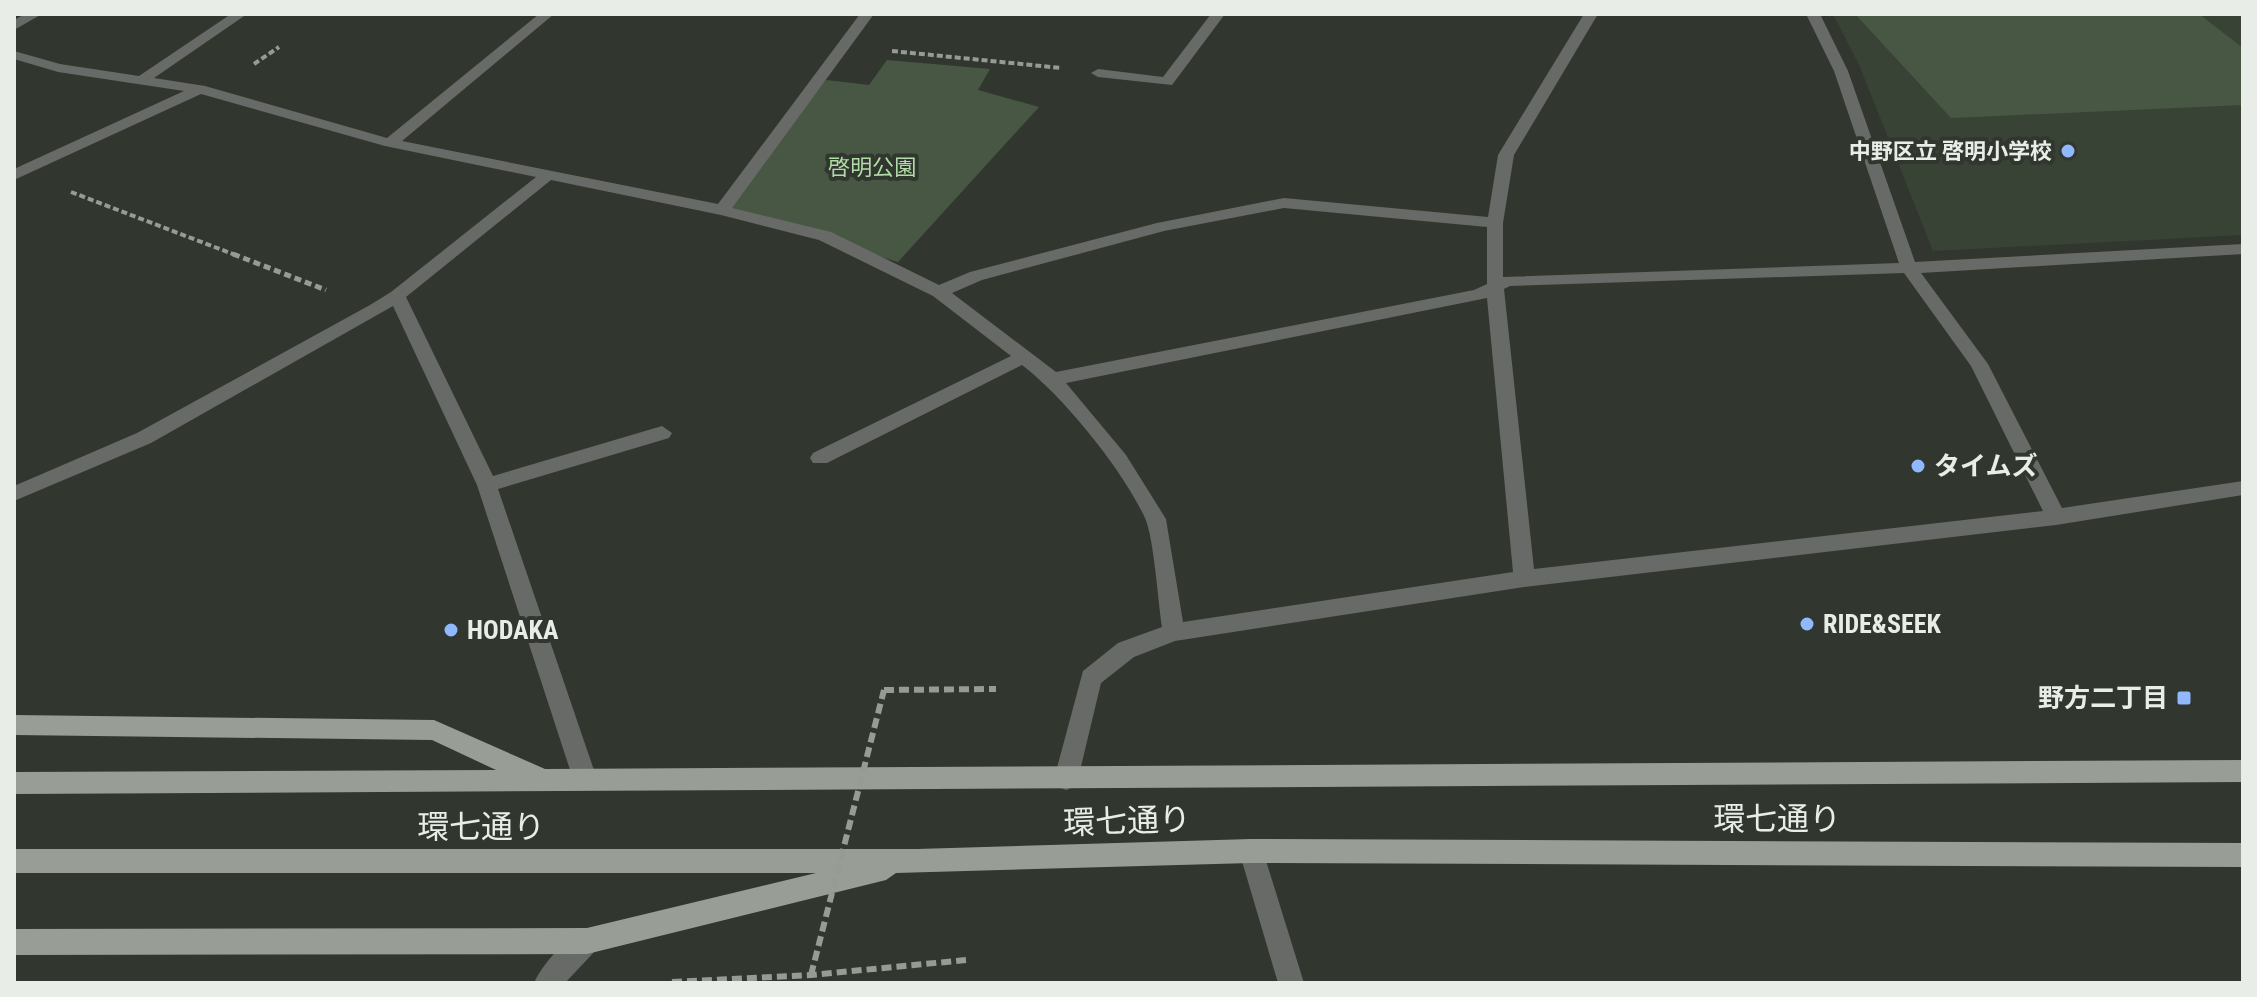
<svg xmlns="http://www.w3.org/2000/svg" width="2257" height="997" font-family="'Roboto Condensed','Noto Sans JP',sans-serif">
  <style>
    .built { fill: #384235 }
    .green { fill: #485744 }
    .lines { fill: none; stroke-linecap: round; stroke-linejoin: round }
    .path-far2 { stroke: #969b94; stroke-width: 4; stroke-dasharray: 6 3; stroke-linecap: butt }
    .path-far1 { stroke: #969b94; stroke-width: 5; stroke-dasharray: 7 4; stroke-linecap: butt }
    .path { stroke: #969b94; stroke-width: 6; stroke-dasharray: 10 5; stroke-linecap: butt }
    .minor { fill: #676a66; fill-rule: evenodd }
    .major { fill: #989e96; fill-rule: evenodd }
    .path-bridge { stroke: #969b94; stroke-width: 6; stroke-dasharray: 10 5; stroke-linecap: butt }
    .poi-dot { fill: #8fb8fd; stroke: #31372f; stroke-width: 3 }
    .labels { text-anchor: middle; stroke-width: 8; stroke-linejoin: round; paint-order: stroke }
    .far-poi-label { font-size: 22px; font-weight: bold; fill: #e9ede8; stroke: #31372f; text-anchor: end }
    .far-park-label { font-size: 22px; fill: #b1dba7; stroke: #31372f }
    .poi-label { font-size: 26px; font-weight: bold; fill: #e9ede8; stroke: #31372f; text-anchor: start }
    .near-street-label { font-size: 32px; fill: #e9ede8; stroke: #31372f }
  </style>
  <rect width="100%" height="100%" fill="#31372f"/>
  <path class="built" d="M1833,14H2243V235L1933,251L1860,67Z"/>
  <g class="green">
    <path d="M1855,14H2199L2243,48V105L1951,118Z"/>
    <path d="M887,60L990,69L978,90L1039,107L898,262L722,210L826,80L869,85Z"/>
  </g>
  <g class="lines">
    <g class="path-far2">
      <path d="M892,51L1061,68"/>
      <path d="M254,64L279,47"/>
      <path d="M71,192L238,256"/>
    </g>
    <path class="path-far1" d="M233,254L326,290"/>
    <g class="path">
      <path d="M884,690L996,689"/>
      <path d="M672,982L811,975L966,960"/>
    </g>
    <g class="minor">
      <path d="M25,14H42L14,30V20Z"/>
      <path d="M231,14H247L154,78L205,86L387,138L539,14H554L402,141L718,204L860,14H874L732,208L831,232L939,285L970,272L1157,223L1284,198L1488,217L1498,155L1584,14H1598L1514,155L1503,223V277L1899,263L1834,71L1806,14H1820L1848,71L1915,262L2243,244V254L1921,273L1988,364L2062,508L2243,481V495L2056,525L1524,587L1175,641L1134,657L1101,683L1078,779L1074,787L1066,790L1058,787L1054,779L1083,671L1118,643L1162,627C1158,602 1154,538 1145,518C1122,469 1064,397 1022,365L827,463H813L810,458L813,453L1011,356L933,296L819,240L721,215L551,180L406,297L493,476L662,426L672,433L669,438L498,489L597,779L593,787L585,790L577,787L573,779L477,485L393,306L151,443L14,501V486L137,433L370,305L391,292L536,177L385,146L201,94L14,180V169L184,91L58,72L14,59V51L60,64L139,76ZM1284,208L1487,227V284L1474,290L1056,372L952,293L982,280L1164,231ZM1904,273L1971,366L2043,511L1534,569L1504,289L1510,286ZM1487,298L1513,572L1183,622L1166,519L1126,455L1066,383Z"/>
      <path d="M1211,14H1225L1172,85L1098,77L1091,73L1098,69L1163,77Z"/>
      <path d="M1251,839L1260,843L1263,851L1304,983H1278L1239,851L1242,843Z"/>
      <path d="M587,928L596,932L600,941L596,950L565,983H534C542,964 568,936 587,928Z"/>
    </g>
    <g class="major">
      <path d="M14,715L434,720L545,769L2243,760V782L14,794V772L496,770L432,740L14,735Z"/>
      <path d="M1251,839L2243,843V867L1251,863L896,873L886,880L587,954L14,955V929L587,928L816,873H14V849H917Z"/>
    </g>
    <path class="path-bridge" d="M811,975L884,690"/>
  </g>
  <g class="poi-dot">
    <circle cx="2068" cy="151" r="8"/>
    <circle cx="1918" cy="466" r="8"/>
    <circle cx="1807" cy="624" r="8"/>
    <circle cx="451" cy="630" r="8"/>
    <rect x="2176" y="690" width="16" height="16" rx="4"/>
  </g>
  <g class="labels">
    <g class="far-poi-label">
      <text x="2052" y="159">中野区立 啓明小学校</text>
    </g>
    <g class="far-park-label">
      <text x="872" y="175">啓明公園</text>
    </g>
    <g class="poi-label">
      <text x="1934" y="475">タイムズ</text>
      <text x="1823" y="633">RIDE&amp;SEEK</text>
      <text x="467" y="639">HODAKA</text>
      <text x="2168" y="707" text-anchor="end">野方二丁目</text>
    </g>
    <g class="near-street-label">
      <text x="1777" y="830">環七通り</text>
      <text transform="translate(1127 821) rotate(-2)" y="11">環七通り</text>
      <text x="481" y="838">環七通り</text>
    </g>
  </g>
  <rect width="2257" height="997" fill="none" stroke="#e9ede8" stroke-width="32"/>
</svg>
